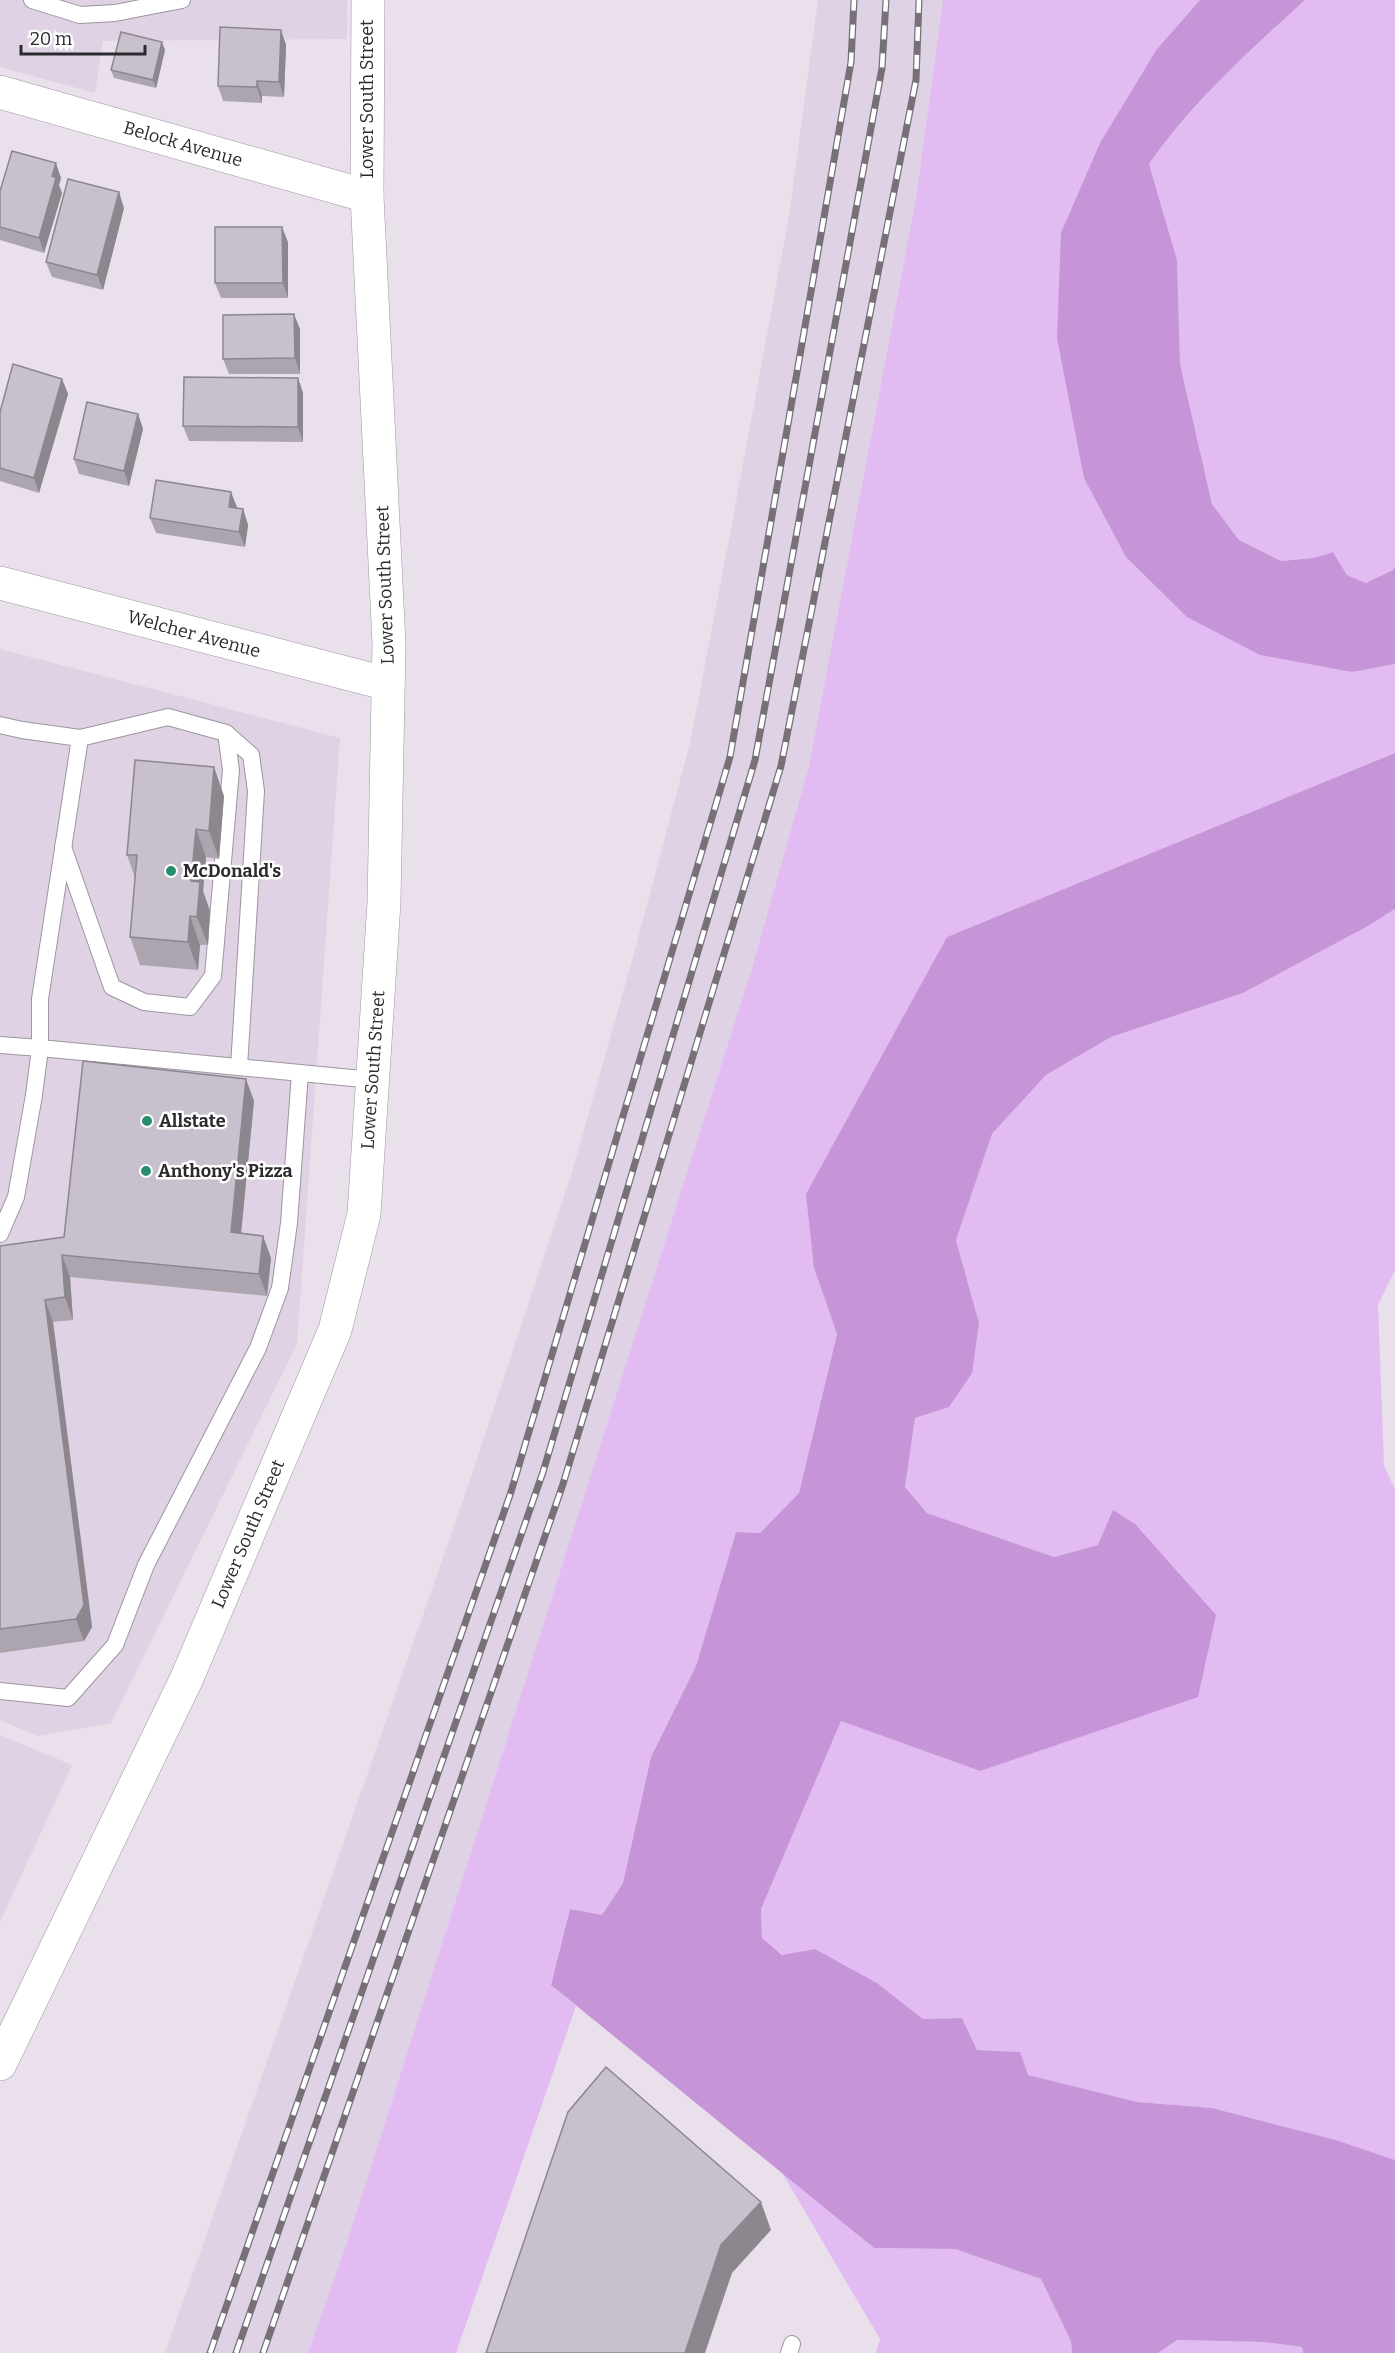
<svg xmlns="http://www.w3.org/2000/svg" width="1395" height="2353" font-family="Bitter,serif">
  <style>
    .built { fill: #dfd2e4 }
    .green { fill: #e1bbf1 }
    .water { fill: #c595d8 }
    .lines { fill: none; stroke-linecap: round; stroke-linejoin: round }
    .lane-casing { stroke: #9d95a0; stroke-width: 18 }
    .street-casing { stroke: #9d95a0; stroke-width: 34 }
    .lane { stroke: #fff; stroke-width: 16 }
    .street { stroke: #fff; stroke-width: 33 }
    .rail-casing { stroke: #767178; stroke-width: 7 }
    .rail { stroke: #fff; stroke-width: 4.5; stroke-dasharray: 14; stroke-linecap: butt }
    .wall { fill: #aca5af }
    .shaded-wall { fill: #8c868f }
    .building { fill: #c8c0cc; stroke: #8c868f; stroke-width: 1.5 }
    .poi-dot { fill: #278f6d; stroke: #fff; stroke-width: 2 }
    .labels { text-anchor: middle; stroke-width: 5; stroke-linejoin: round; paint-order: stroke }
    .street-label { font-size: 18px; fill: #2d2a2f; stroke: #fff }
    .poi-label { font-size: 18px; font-weight: bold; fill: #2d2a2f; stroke: #fff; text-anchor: start }
  </style>
  <rect width="100%" height="100%" fill="#e9e0ec"/>
  <g class="built">
    <path d="M0,0H347V39L103,41L95,93L0,67Z"/>
    <path d="M818,0H943L916,198L809,766L752,968L347,2242L308,2353H165L467,1489L572,1172L635,950L690,743L730,534L789,216Z"/>
    <path d="M0,649L340,738L297,1344L111,1723L38,1736L0,1720Z"/>
    <path d="M0,1735L72,1765L0,1922Z"/>
  </g>
  <g class="green">
    <path d="M943,0H1200L1157,49L1057,338L1351,672L1395,664V753L947,937L814,1268L837,1334L799,1493L760,1533L736,1532L696,1666L651,1757L623,1883L602,1915L570,1909L551,1985L576,2006L456,2353H308L347,2242L752,968L809,766L916,198Z"/>
    <path d="M1305,0H1395V567L1393,570L1366,583L1347,575L1333,552L1314,558L1281,561L1239,540L1212,504L1180,364L1177,260L1149,164C1193,102 1249,51 1305,0Z"/>
    <path d="M1395,909V1270L1378,1305L1384,1466L1395,1489V2160L1336,2140L1212,2108L1137,2102L1027,2075L1019,2052L977,2050L962,2018L923,2019L877,1983L815,1949L783,1955L762,1938L761,1909L841,1721L980,1771L1098,1545L1054,1557L927,1513L905,1487L915,1418L949,1407L979,1323L956,1240L992,1134L1046,1075L1111,1037L1243,993L1368,926Z"/>
    <path d="M781,2171L874,2248L955,2249L1041,2279L1071,2341L1072,2353H876L880,2339Z"/>
    <path d="M1177,2340L1264,2342L1302,2347L1303,2353H1158Z"/>
  </g>
  <g class="water">
    <path d="M1200,0H1305C1249,51 1192,102 1149,164L1177,260L1180,364L1212,504L1239,540L1281,561L1314,558L1333,552L1347,575L1366,583L1393,570L1395,567V664L1352,672L1260,655L1187,617L1126,557L1084,478L1057,338L1061,233L1100,143L1157,49Z"/>
    <path d="M1395,753V909L1368,926L1243,993L1111,1037L1046,1075L992,1134L956,1240L979,1323L972,1373L949,1407L915,1418L905,1487L927,1513L1054,1557L1098,1545L1113,1510L1135,1524L1216,1615L1198,1697L980,1771L841,1721L761,1909L762,1938L782,1955L815,1949L877,1983L923,2019L962,2018L977,2050L1020,2052L1028,2075L1137,2102L1212,2108L1336,2140L1395,2160V2353H1303L1302,2347L1264,2342L1177,2340L1158,2353H1072L1071,2341L1041,2279L955,2249L874,2248L551,1985L570,1909L602,1915L623,1883L651,1757L696,1666L736,1532L760,1533L799,1493L837,1334L814,1268L806,1194L947,937Z"/>
  </g>
  <g class="lines">
    <g class="lane-casing">
      <g id="lane">
        <path d="M32,0L80,15L115,13L182,0"/>
        <path d="M0,725L22,730L80,738L40,999V1048L0,1045"/>
        <path d="M80,738L168,717L226,733L251,755L256,791L239,1067"/>
        <path d="M63,847L112,987L144,1002L190,1007L213,976L231,770L226,733"/>
        <path d="M0,1234L16,1197L34,1095L40,1048L373,1080"/>
        <path d="M0,1691L68,1698L115,1645L146,1565L258,1348L280,1288L289,1223L300,1073"/>
        <path d="M789,2353L792,2344"/>
      </g>
    </g>
    <g class="street-casing">
      <g id="street">
        <path d="M0,92L367,196"/>
        <path d="M0,583L388,684"/>
        <path d="M0,2064L186,1680L335,1330L364,1214L384,902L389,644L367,196L368,0"/>
      </g>
    </g>
    <use href="#lane" class="lane"/>
    <use href="#street" class="street"/>
    <g class="rail-casing">
      <g id="rail">
        <path d="M210,2353L511,1492L730,757L851,62L854,0"/>
        <path d="M236,2353L543,1472L755,760L882,68L886,0"/>
        <path d="M263,2353L563,1484L781,766L916,80L919,0"/>
      </g>
    </g>
    <use href="#rail" class="rail"/>
  </g>
  <g class="wall">
    <path d="M281,30L286,45L284,97L262,96V103L223,101L218,86Z"/>
    <path d="M165,50L156,88L114,78L111,70Z"/>
    <path d="M61,178L59,185L62,193L44,253L0,240V191Z"/>
    <path d="M124,208L103,290L52,277L46,262Z"/>
    <path d="M288,242V298H221L215,283Z"/>
    <path d="M300,329V374H229L223,359Z"/>
    <path d="M298,378L303,393V442L189,441L183,426Z"/>
    <path d="M62,379L68,394L39,493L0,481V412Z"/>
    <path d="M138,414L143,429L129,486L79,474L74,459Z"/>
    <path d="M237,507V508L243,509L248,525L245,547L156,533L150,518Z"/>
    <path d="M224,796L219,859L206,857L203,891L210,911L208,945H200L198,970L140,965L130,937L135,878L127,855Z"/>
    <path d="M254,1101L241,1233L263,1236L271,1258L267,1296L70,1277L73,1320L53,1322L92,1627L84,1641L0,1653V1246L64,1237Z"/>
  </g>
  <g class="shaded-wall">
    <path d="M281,30L286,45L284,97L279,82Z"/>
    <path d="M162,42L165,50L156,88L153,80Z"/>
    <path d="M257,81L262,96V103L257,87Z"/>
    <path d="M56,163L61,178L59,185L62,193L44,253L39,238L52,176Z"/>
    <path d="M119,192L124,208L103,290L97,275Z"/>
    <path d="M282,227L288,242V298L283,283Z"/>
    <path d="M294,314L300,329V374L295,358Z"/>
    <path d="M298,378L303,393V442L298,427Z"/>
    <path d="M62,379L68,394L39,493L34,478Z"/>
    <path d="M138,414L143,429L129,486L124,471Z"/>
    <path d="M231,492L237,507L235,522L229,507Z"/>
    <path d="M243,509L248,525L245,547L239,532Z"/>
    <path d="M214,767L224,796L219,859L209,831Z"/>
    <path d="M196,829L206,857L203,891L210,911L208,945L197,917L191,881Z"/>
    <path d="M190,916L200,945L198,970L188,942Z"/>
    <path d="M246,1079L254,1101L239,1254L231,1232Z"/>
    <path d="M263,1236L271,1258L267,1296L259,1274Z"/>
    <path d="M62,1255L70,1277L73,1320L65,1297Z"/>
    <path d="M45,1300L53,1322L92,1627L84,1641L76,1619Z"/>
    <path d="M761,2202L771,2230L732,2273L705,2353H685L721,2245Z"/>
  </g>
  <g class="building">
    <path d="M220,27L281,30L279,82L257,81V87L218,86Z"/>
    <path d="M121,32L162,42L153,80L111,70Z"/>
    <path d="M12,151L56,163L52,176L56,178L39,238L0,227V191Z"/>
    <path d="M68,179L119,192L97,275L46,262Z"/>
    <path d="M215,227H282L283,283H215Z"/>
    <path d="M294,314L295,358L223,359V315Z"/>
    <path d="M13,364L62,379L34,478L0,468V412Z"/>
    <path d="M184,377L298,378V427L183,426Z"/>
    <path d="M87,402L138,414L124,471L74,459Z"/>
    <path d="M156,480L231,492L229,507L243,509L239,532L150,518Z"/>
    <path d="M135,760L214,767L209,831L196,829L191,881L200,882L197,917L190,916L188,942L130,937L137,855H127Z"/>
    <path d="M83,1061L246,1079L231,1232L263,1236L259,1274L62,1255L65,1297L45,1300L84,1605L76,1619L0,1629V1246L64,1237Z"/>
    <path d="M606,2067L761,2202L721,2245L685,2353H486L568,2112Z"/>
  </g>
  <g class="poi-dot">
    <circle cx="171" cy="871" r="6"/>
    <circle cx="147" cy="1121" r="6"/>
    <circle cx="146" cy="1171" r="6"/>
  </g>
  <g class="labels">
    <g class="street-label">
      <text transform="translate(367 99) rotate(-90)" y="6">Lower South Street</text>
      <text transform="translate(183 144) rotate(16)" y="6">Belock Avenue</text>
      <text transform="translate(385 585) rotate(-92)" y="6">Lower South Street</text>
      <text transform="translate(194 634) rotate(15)" y="6">Welcher Avenue</text>
      <text transform="translate(373 1070) rotate(-86)" y="6">Lower South Street</text>
      <text transform="translate(248 1534) rotate(-67)" y="6">Lower South Street</text>
    </g>
    <g class="poi-label">
      <text x="183" y="877">McDonald's</text>
      <text x="159" y="1127">Allstate</text>
      <text x="158" y="1177">Anthony's Pizza</text>
    </g>
  </g>
  <path d="M21 45v9h124v-9" fill="none" stroke="#2d2a2f" stroke-width="3"/>
  <text x="30" y="45" font-size="18" fill="#2d2a2f" stroke="#ffffff" stroke-width="4.5" paint-order="stroke">20 m</text>
</svg>
